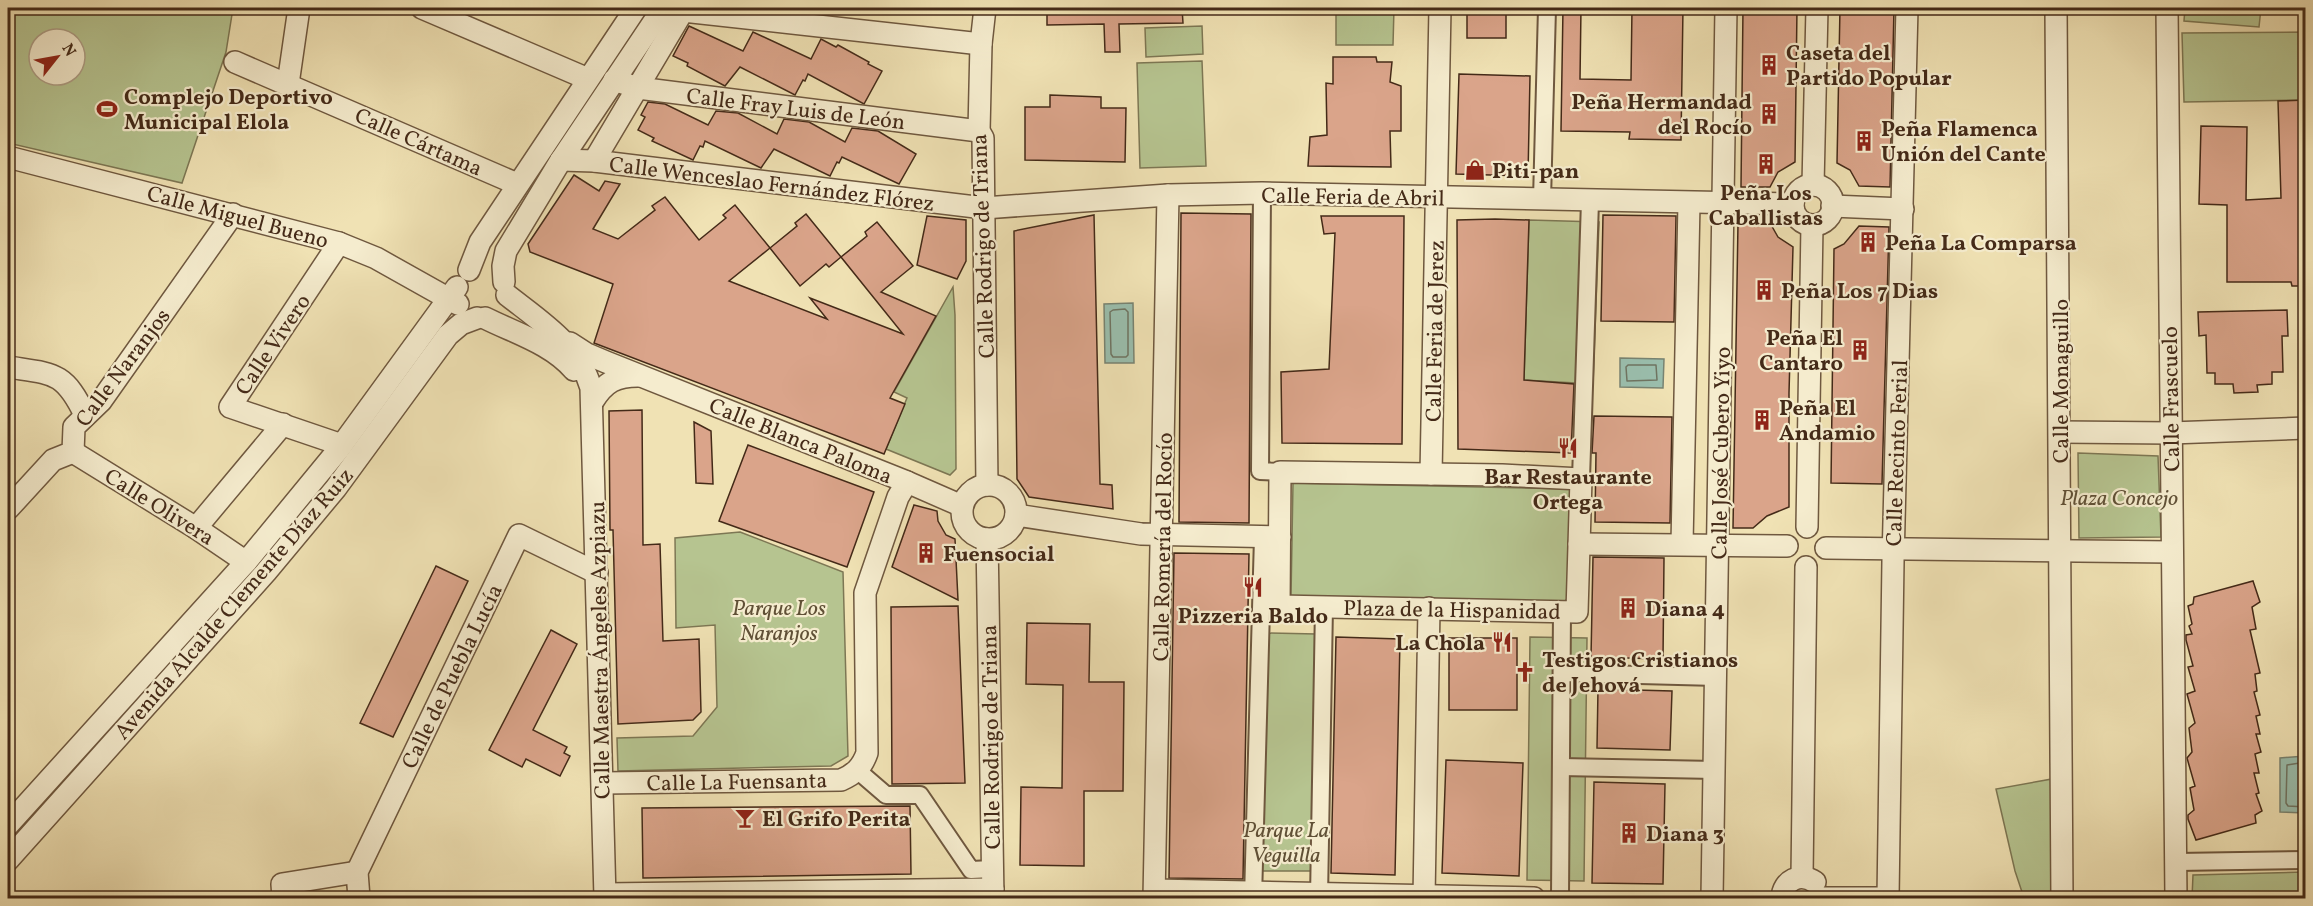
<svg xmlns="http://www.w3.org/2000/svg" width="2313" height="906" font-family="Vollkorn,serif">
  <style>
    .green { fill: #b6c490; stroke: #7d7754; stroke-width: 1.5; fill-rule: evenodd }
    .water { fill: #9abead; stroke: #788371; stroke-width: 1.5 }
    .lines { fill: none; stroke-linecap: round; stroke-linejoin: round }
    .shore { stroke: #6f7462; stroke-width: 1.5 }
    .building { fill: #daa48a; stroke: #442a18; stroke-width: 1.5 }
    .pedestrian-casing { stroke: #6f583f; stroke-width: 20 }
    .minor-casing { stroke: #6f583f; stroke-width: 24 }
    .pedestrian { stroke: #f5ecce; stroke-width: 16 }
    .minor { stroke: #f5ecce; stroke-width: 21 }
    .labels { text-anchor: middle; stroke-width: 4.5; stroke-linejoin: round; paint-order: stroke }
    .poi-label { font-size: 22px; font-weight: bold; fill: #442a18; stroke: #f5ecce; text-anchor: start }
    .street-label { font-size: 22px; fill: #442a18; stroke: #f5ecce }
    .park-label { font-size: 22px; font-style: italic; fill: #605036; stroke: #f5ecce }
  </style>
  <rect width="100%" height="100%" fill="#f0e2b4"/>
  <filter id="stains"><feTurbulence type="fractalNoise" baseFrequency=".00333" numOctaves="4"/><feColorMatrix values="0 0 0 0 .2 0 0 0 0 .09 0 0 0 0 .02 0 0 0 .5 -.17"/></filter>
  <radialGradient id="worn" r=".72"><stop offset=".6" stop-color="#630" stop-opacity="0"/><stop offset="1" stop-color="#630" stop-opacity=".3"/></radialGradient>
  <g class="green">
    <path d="M8,8H233L226,52L182,183L8,143ZM39,39H75V75H39Z"/>
    <path d="M1336,8H1394L1393,45H1336Z"/>
    <path d="M2185,8H2261L2259,27L2184,21Z"/>
    <path d="M1202,26L1203,54L1146,57L1145,28Z"/>
    <path d="M2305,32V100L2184,102L2182,33Z"/>
    <path d="M1202,61L1206,166L1140,168L1137,63Z"/>
    <path d="M1529,220L1599,222L1593,384L1524,380Z"/>
    <path d="M953,287L955,315L956,469L950,475L886,449L907,398L894,392Z"/>
    <path d="M2078,453L2158,456L2161,537L2079,538Z"/>
    <path d="M1293,483L1570,489L1568,603L1291,597Z"/>
    <path d="M740,532L843,572L848,756L831,766L618,771L617,738L693,736L717,707L715,625L676,628L675,538Z"/>
    <path d="M1264,633L1316,634L1314,871H1259Z"/>
    <path d="M1530,637L1587,638L1584,881L1527,880Z"/>
    <path d="M2052,779L2057,898H2024L2015,871L1996,789Z"/>
    <path d="M2305,872V898H2192L2193,875Z"/>
  </g>
  <g class="water">
    <path d="M1133,303L1134,363H1105L1104,304Z"/>
    <path d="M1620,358L1664,359L1663,388L1620,387Z"/>
    <path d="M2305,756V813L2280,812V758Z"/>
  </g>
  <g class="lines">
    <g class="shore">
      <path d="M1125,309L1128,312V355L1126,357H1113L1111,354L1110,312L1113,310Z"/>
      <path d="M1628,365H1656L1657,380L1627,381L1626,367Z"/>
      <path d="M2306,762L2287,765L2286,803L2288,806L2306,807"/>
    </g>
  </g>
  <g class="building">
    <path d="M1047,8H1182L1183,23L1119,24L1120,52H1105L1104,24L1047,25Z"/>
    <rect x="1467" y="8" width="39" height="30"/>
    <path d="M1563,8H1581L1580,79L1631,80L1632,8H1683L1681,140L1629,139L1630,132L1561,131Z"/>
    <path d="M1743,8H1797L1795,162L1778,172L1770,187H1741Z"/>
    <path d="M1840,8H1894L1890,187L1859,186L1850,170L1837,163Z"/>
    <path d="M689,26L743,51L753,32L811,59L821,39L836,47L838,45L869,62L868,64L882,71L864,104L808,74L805,81L803,80L795,95L740,67L725,86L687,66L688,63L673,56Z"/>
    <path d="M1333,57H1376L1377,62H1392L1390,82L1401,86V131H1390L1391,167L1308,166L1310,137L1327,135L1326,83L1333,84Z"/>
    <path d="M1459,74L1530,76L1528,176L1456,174Z"/>
    <path d="M1050,95L1101,97V108H1126L1125,162L1025,160V107H1050Z"/>
    <path d="M2306,100V286H2292L2291,282H2227V205L2199,204L2201,126L2247,127L2246,200L2281,198L2278,101Z"/>
    <path d="M648,102L665,104L708,125L716,111L738,113L777,134L784,119L809,122L845,142L852,128L878,131L916,154L899,184L842,157L839,163L837,162L830,176L774,149L761,168L705,141L703,147L700,146L693,160L652,141L654,138L638,130L645,117L641,115Z"/>
    <path d="M574,175L599,191L605,181L620,184L593,229L618,239L655,210L652,206L665,197L699,240L726,218L723,215L735,205L770,248L729,281L827,319L810,298L903,334L841,257L867,236L865,232L877,222L913,266L881,292L936,316L890,398L905,404L884,454L594,343L613,284L530,252L528,244Z"/>
    <path d="M1181,213L1251,214L1249,523L1179,522Z"/>
    <path d="M806,214L841,257L829,267L826,264L800,286L770,248L797,226L795,223Z"/>
    <path d="M1094,215L1100,484L1112,485L1113,509L1029,497L1017,479L1014,231Z"/>
    <path d="M1603,215L1676,216L1674,322L1601,321Z"/>
    <path d="M927,216L966,220V261L957,279L917,265Z"/>
    <path d="M1321,216H1404L1402,444L1282,443L1281,372L1329,369L1335,233L1324,234Z"/>
    <path d="M1495,219L1529,220L1524,380L1574,384L1571,453L1458,449L1457,220Z"/>
    <path d="M1738,223H1770L1778,237L1793,247L1789,393V507L1767,516L1753,528H1733Z"/>
    <path d="M1859,226L1889,227L1882,484L1831,483L1834,249L1844,244Z"/>
    <path d="M2287,310L2288,336H2282L2283,372H2272V384L2257,385L2258,392L2234,393L2233,384H2215V373H2207L2206,335L2199,336L2198,312Z"/>
    <path d="M642,410L643,545L660,544L663,641L699,639L701,712L693,720L618,724L613,530H610L609,411Z"/>
    <path d="M1594,416L1672,417L1670,523L1595,522L1596,453H1592Z"/>
    <path d="M694,422L711,431L713,484L696,483Z"/>
    <path d="M748,445L874,492L847,567L719,521Z"/>
    <path d="M914,505L937,511L938,521L946,535L955,539L958,600L892,567Z"/>
    <path d="M1174,553L1249,554L1243,879L1169,878Z"/>
    <path d="M1593,557L1664,558L1663,659L1591,657Z"/>
    <path d="M436,566L468,581L393,737L360,723Z"/>
    <path d="M2253,581L2260,602L2252,607L2256,629L2250,630L2260,673L2255,674L2257,691L2254,692L2260,715L2256,716L2260,734H2256L2261,752L2255,754L2259,773H2254L2259,793L2256,794L2262,811L2255,815L2256,823L2196,840L2188,819V815L2194,810L2190,788L2195,786L2187,758L2192,752L2189,728L2195,723L2187,694L2195,691L2188,667L2193,666L2186,640V635L2192,634L2189,626L2192,624L2188,606L2193,604L2194,597Z"/>
    <path d="M958,606L965,783L892,784L891,607Z"/>
    <path d="M1027,623L1090,624L1089,682H1124L1123,791H1084V866L1020,865L1021,787L1062,788L1063,685L1026,684Z"/>
    <path d="M551,630L577,644L533,730L567,747L564,753L570,756L560,776L526,759L522,767L489,750Z"/>
    <path d="M1336,637L1400,639L1395,875L1331,873Z"/>
    <rect x="1449" y="638" width="68" height="72"/>
    <path d="M1598,689L1672,691L1670,750L1597,748Z"/>
    <path d="M1446,760L1523,763L1519,876L1442,873Z"/>
    <path d="M1594,782L1665,784L1663,884L1592,883Z"/>
    <path d="M910,806L911,874L643,878L642,808Z"/>
  </g>
  <g class="lines">
    <g class="pedestrian-casing">
      <g id="pedestrian">
        <path d="M1262,193L1260,471L1280,472"/>
        <path d="M1542,200L1547,8"/>
        <path d="M1581,479L1590,201"/>
        <path d="M1562,673L1717,677"/>
        <path d="M1561,767L1715,770"/>
        <path d="M857,770L886,795H920L971,870L992,869"/>
        <path d="M2177,862L2306,860"/>
        <path d="M1253,898L1263,537"/>
        <path d="M1319,898L1324,606"/>
        <path d="M1560,898L1562,611"/>
      </g>
    </g>
    <g class="minor-casing">
      <g id="minor">
        <path d="M422,8L588,79"/>
        <path d="M985,8L981,44L979,131L983,138L987,485"/>
        <path d="M2056,8L2062,898"/>
        <path d="M2167,8L2176,898"/>
        <path d="M235,62L517,184"/>
        <path d="M614,80L638,88L979,131"/>
        <path d="M288,84L299,8"/>
        <path d="M8,157L339,243L376,258L458,304"/>
        <path d="M561,160L594,161L984,208L1168,195L1262,193L1793,204"/>
        <path d="M594,161L683,11L981,44"/>
        <path d="M1813,185L1817,8"/>
        <circle cx="1813" cy="205" r="20"/>
        <path d="M1832,206L1903,209"/>
        <path d="M339,243L230,407L342,445"/>
        <path d="M469,270L480,242L636,8"/>
        <path d="M504,282L503,266L506,251L561,160L663,8"/>
        <path d="M507,295C540,321 579,345 591,388L605,898"/>
        <path d="M485,318C515,333 552,344 574,370"/>
        <path d="M570,343L587,354L606,362L907,482L962,506"/>
        <path d="M8,367C53,374 64,371 85,415"/>
        <path d="M593,401C605,382 616,376 638,376"/>
        <path d="M2060,432L2171,433L2306,428"/>
        <path d="M73,452L196,528L246,562"/>
        <path d="M1280,472L1502,475L1581,479L1577,612L1279,606Z"/>
        <path d="M1431,474L1440,8"/>
        <circle cx="989" cy="512" r="27"/>
        <path d="M8,509L53,460L73,452L74,427L101,401L233,214"/>
        <path d="M1016,515L1141,534L1280,537"/>
        <path d="M1807,527L1812,225"/>
        <path d="M196,528L283,424"/>
        <path d="M987,539L993,898"/>
        <path d="M1579,544L1787,546"/>
        <path d="M1682,544L1689,203"/>
        <path d="M1826,548L2172,552"/>
        <path d="M603,783L841,780C855,774 862,767 867,753L865,593L898,497L907,482"/>
        <path d="M8,825L246,562L339,449L457,287"/>
        <path d="M8,860L266,572L336,488L448,335L461,324L477,318"/>
        <path d="M1802,877L1806,567"/>
        <path d="M1155,890L1534,898"/>
        <path d="M605,894L993,889"/>
        <path d="M283,898L282,884L357,872"/>
        <path d="M359,898L357,872L519,535L597,573"/>
        <path d="M1154,898L1168,195"/>
        <path d="M1424,898L1429,608"/>
        <path d="M1712,898L1726,8"/>
        <path d="M1782,898C1783,880 1800,872 1815,882"/>
        <path d="M1822,898H1888"/>
        <path d="M1888,898L1893,561L1907,8"/>
      </g>
    </g>
    <use href="#pedestrian" class="pedestrian"/>
    <use href="#minor" class="minor"/>
  </g>
  <defs>
    <g id="building-bare" transform="scale(1.62)"><path d="M-4-6H4V6H1V3H-1V6H-4ZM-2.5-4.3h1.7v1.8h-1.7ZM.8-4.3h1.7v1.8H.8ZM-2.5-1h1.7V.8h-1.7ZM.8-1h1.7V.8H.8Z" fill="#8f2418" stroke="#f5ecce" stroke-width="2.5" paint-order="stroke"/></g>
    <g id="stadium-bare" transform="scale(1.62)"><path d="M0-5a6.5 5 0 1 0 0 10a6.5 5 0 1 0 0-10ZM-3.5-1.8h7v3.6h-7Z" fill="#8f2418" stroke="#f5ecce" stroke-width="2.5" paint-order="stroke"/></g>
    <g id="shop-bare" transform="scale(1.62)"><path d="M-5-2.5h2.3a2.7 3.5 0 0 1 5.4 0H5L5.5 6h-11ZM-1.5-2.5h3a1.5 2.3 0 0 0-3 0Z" fill="#8f2418" stroke="#f5ecce" stroke-width="2.5" paint-order="stroke"/></g>
    <g id="restaurant-bare" transform="scale(1.62)"><path d="M-5-6h1v4h1v-4h1v4h1v-4h1v5L-1.5 .5V6h-2V.5L-5-1ZM5-6V6H3V1.5H1.5Q1.5-4 5-6Z" fill="#8f2418" stroke="#f5ecce" stroke-width="2.5" paint-order="stroke"/></g>
    <g id="church-bare" transform="scale(1.62)"><path d="M-1.2-6h2.4v3.5h3.3v2.4h-3.3V6h-2.4V-.1h-3.3v-2.4h3.3Z" fill="#8f2418" stroke="#f5ecce" stroke-width="2.5" paint-order="stroke"/></g>
    <g id="bar-bare" transform="scale(1.62)"><path d="M-6-5H6L.8 .8V4.5H3.5V6h-7V4.5H-.8V.8Z" fill="#8f2418" stroke="#f5ecce" stroke-width="2.5" paint-order="stroke"/></g>
  </defs>
  <g fill-rule="evenodd">
    <use href="#building-bare" x="1769" y="65"/>
    <use href="#stadium-bare" x="107" y="109"/>
    <use href="#building-bare" x="1769" y="114"/>
    <use href="#building-bare" x="1864" y="141"/>
    <use href="#building-bare" x="1766" y="164"/>
    <use href="#shop-bare" x="1475" y="170"/>
    <use href="#building-bare" x="1868" y="242"/>
    <use href="#building-bare" x="1764" y="290"/>
    <use href="#building-bare" x="1860" y="350"/>
    <use href="#building-bare" x="1762" y="420"/>
    <use href="#restaurant-bare" x="1568" y="448"/>
    <use href="#building-bare" x="926" y="553"/>
    <use href="#restaurant-bare" x="1253" y="587"/>
    <use href="#building-bare" x="1628" y="608"/>
    <use href="#restaurant-bare" x="1502" y="642"/>
    <use href="#church-bare" x="1525" y="672"/>
    <use href="#bar-bare" x="745" y="818"/>
    <use href="#building-bare" x="1629" y="833"/>
  </g>
  <g class="labels">
    <g class="poi-label">
      <text x="1786" y="60">Caseta del<tspan x="1786" dy="25">Partido Popular</tspan></text>
      <text x="124" y="104">Complejo Deportivo<tspan x="124" dy="25">Municipal Elola</tspan></text>
      <text x="1752" y="109" text-anchor="end">Peña Hermandad<tspan x="1752" dy="25">del Rocío</tspan></text>
      <text x="1881" y="136">Peña Flamenca<tspan x="1881" dy="25">Unión del Cante</tspan></text>
      <text x="1492" y="178">Piti-pan</text>
      <text x="1766" y="200" text-anchor="middle">Peña Los<tspan x="1766" dy="25">Caballistas</tspan></text>
      <text x="1885" y="250">Peña La Comparsa</text>
      <text x="1781" y="298">Peña Los 7 Dias</text>
      <text x="1843" y="345" text-anchor="end">Peña El<tspan x="1843" dy="25">Cantaro</tspan></text>
      <text x="1779" y="415">Peña El<tspan x="1779" dy="25">Andamio</tspan></text>
      <text x="1568" y="484" text-anchor="middle">Bar Restaurante<tspan x="1568" dy="25">Ortega</tspan></text>
      <text x="943" y="561">Fuensocial</text>
      <text x="1645" y="616">Diana 4</text>
      <text x="1253" y="623" text-anchor="middle">Pizzeria Baldo</text>
      <text x="1485" y="650" text-anchor="end">La Chola</text>
      <text x="1542" y="667">Testigos Cristianos<tspan x="1542" dy="25">de Jehová</tspan></text>
      <text x="762" y="826">El Grifo Perita</text>
      <text x="1646" y="841">Diana 3</text>
    </g>
    <g class="street-label">
      <text transform="translate(796 108) rotate(7)" y="8">Calle Fray Luis de León</text>
      <text transform="translate(419 141) rotate(24)" y="8">Calle Cártama</text>
      <text transform="translate(772 183) rotate(7)" y="8">Calle Wenceslao Fernández Flórez</text>
      <text transform="translate(1353 196) rotate(1)" y="8">Calle Feria de Abril</text>
      <text transform="translate(238 216) rotate(15)" y="8">Calle Miguel Bueno</text>
      <text transform="translate(982 246) rotate(-92)" y="8">Calle Rodrigo de Triana</text>
      <text transform="translate(1434 331) rotate(-89)" y="8">Calle Feria de Jerez</text>
      <text transform="translate(272 344) rotate(-56)" y="8">Calle Vivero</text>
      <text transform="translate(122 367) rotate(-53)" y="8">Calle Naranjos</text>
      <text transform="translate(2060 381) rotate(-90)" y="8">Calle Monaguillo</text>
      <text transform="translate(2170 399) rotate(-91)" y="8">Calle Frascuelo</text>
      <text transform="translate(801 440) rotate(22)" y="8">Calle Blanca Paloma</text>
      <text transform="translate(1720 453) rotate(-89)" y="8">Calle José Cubero Yiyo</text>
      <text transform="translate(1896 453) rotate(-88)" y="8">Calle Recinto Ferial</text>
      <text transform="translate(160 506) rotate(32)" y="8">Calle Olivera</text>
      <text transform="translate(1162 547) rotate(-89)" y="8">Calle Romería del Rocío</text>
      <text transform="translate(233 603) rotate(-49)" y="8">Avenida Alcalde Clemente Díaz Ruiz</text>
      <text transform="translate(1452 609) rotate(1)" y="8">Plaza de la Hispanidad</text>
      <text transform="translate(599 650) rotate(-91)" y="8">Calle Maestra Ángeles Azpiazu</text>
      <text transform="translate(451 676) rotate(-64)" y="8">Calle de Puebla Lucía</text>
      <text transform="translate(990 737) rotate(-91)" y="8">Calle Rodrigo de Triana</text>
      <text transform="translate(737 781) rotate(-1)" y="8">Calle La Fuensanta</text>
    </g>
    <g class="park-label">
      <text x="2119" y="505">Plaza Concejo</text>
      <text x="779" y="615">Parque Los<tspan x="779" dy="25">Naranjos</tspan></text>
      <text x="1286" y="837">Parque La<tspan x="1286" dy="25">Veguilla</tspan></text>
    </g>
  </g>
  <rect width="2313" height="906" fill="none" stroke="#f0e2b4" stroke-width="30"/>
  <rect x="9" y="9" width="2295" height="888" fill="none" stroke="#442a18" stroke-width="3"/>
  <rect x="15" y="15" width="2283" height="876" fill="none" stroke="#442a18" stroke-width="1.5"/>
  <g transform="translate(57 57) rotate(59)"><circle r="28" fill="#f5ecce" stroke="#ae9e85" stroke-width="1.5"/>
  <path d="M0-4.5L10 22L0 15L-10 22Z" fill="#8f2418"/>
  <text y="-9" font-size="16" font-weight="bold" text-anchor="middle" fill="#442a18">N</text>
  </g>
  <rect width="100%" height="100%" filter="url(#stains)"/>
  <rect width="100%" height="100%" fill="url(#worn)"/>
</svg>
